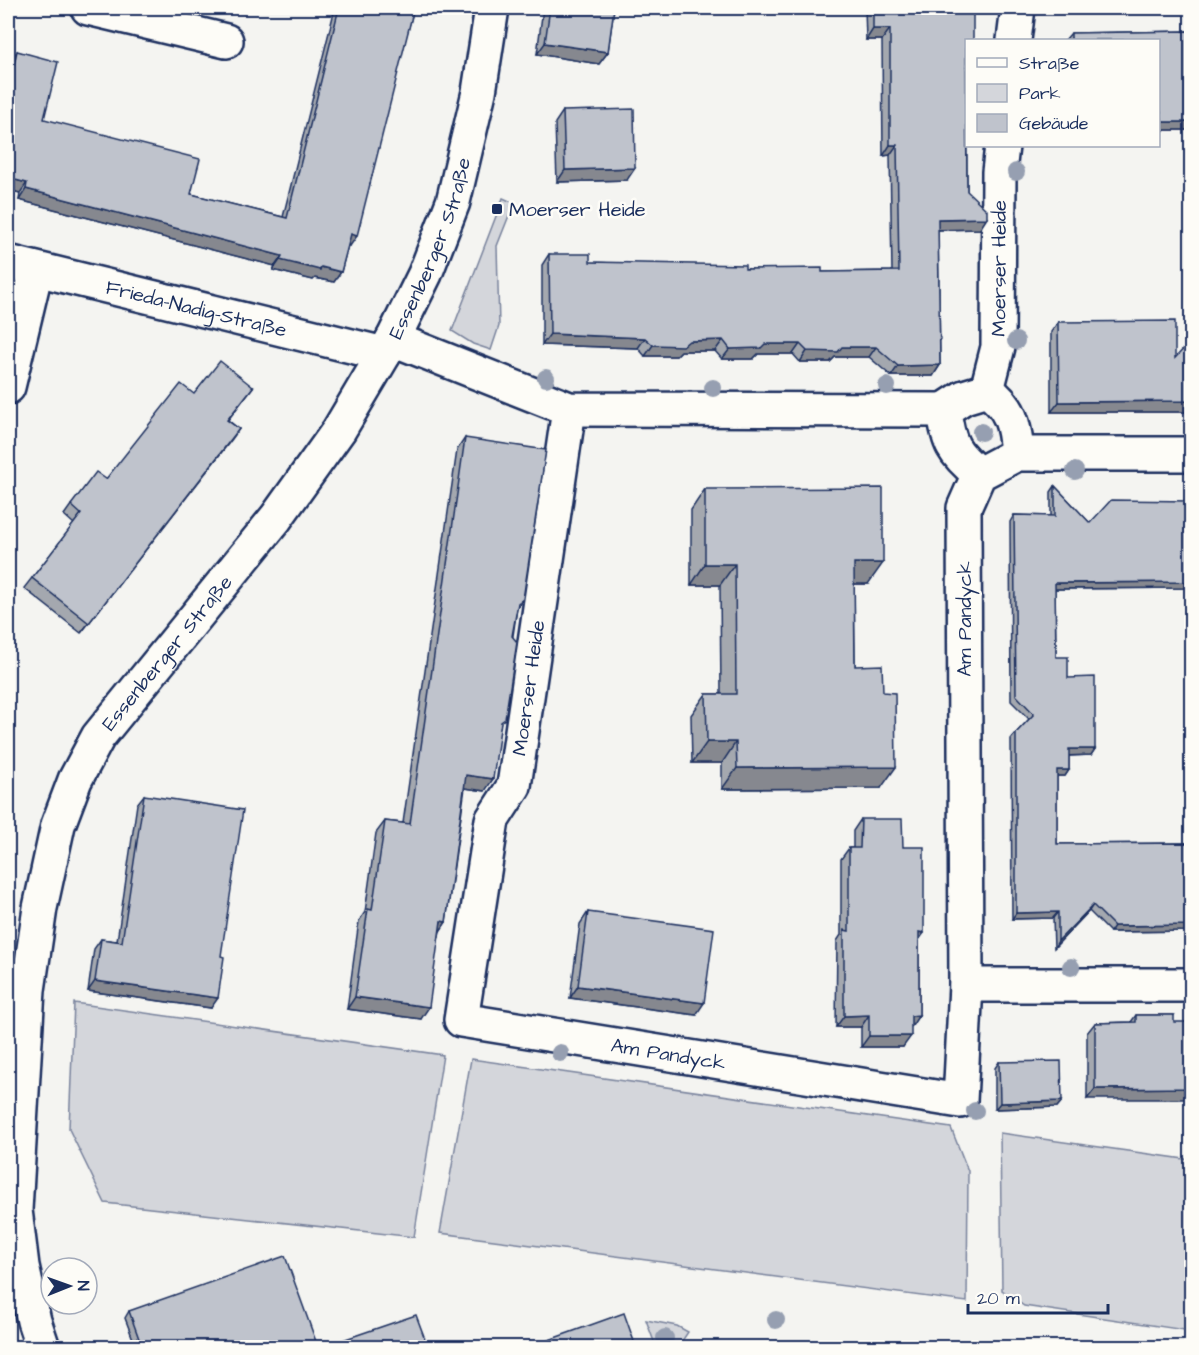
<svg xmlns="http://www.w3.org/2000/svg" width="1199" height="1355" font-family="'Architects Daughter',sans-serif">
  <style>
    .green { fill: #d4d6db; stroke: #78829c; stroke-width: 1.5 }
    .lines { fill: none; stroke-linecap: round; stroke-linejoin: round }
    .minor-casing { stroke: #1b2f5e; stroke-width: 38 }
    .minor { stroke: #fdfcf7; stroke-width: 33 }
    .tree { fill: #969fb1 }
    .wall { fill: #a4a8af; stroke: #1b2f5e; stroke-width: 1.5 }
    .shaded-wall { fill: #86888f; stroke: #1b2f5e; stroke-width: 1.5 }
    .building { fill: #bfc3cc; stroke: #1b2f5e; stroke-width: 1.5 }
    .poi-dot { fill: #1b2f5e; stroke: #fdfcf7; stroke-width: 2 }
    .labels { text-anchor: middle; stroke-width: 5; stroke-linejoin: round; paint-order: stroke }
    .poi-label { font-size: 20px; fill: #1b2f5e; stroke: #fdfcf7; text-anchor: start }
    .street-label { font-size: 20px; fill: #1b2f5e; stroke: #fdfcf7 }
  </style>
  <rect width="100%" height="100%" fill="#f4f4f1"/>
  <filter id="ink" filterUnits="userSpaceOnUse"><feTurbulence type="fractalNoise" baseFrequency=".0167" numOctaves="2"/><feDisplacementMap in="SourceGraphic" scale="12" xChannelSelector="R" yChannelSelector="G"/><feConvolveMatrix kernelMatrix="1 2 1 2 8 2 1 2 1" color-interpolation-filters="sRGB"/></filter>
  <g filter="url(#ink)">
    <g class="green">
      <path d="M503,198L514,203L497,246L499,326L491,350L473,344L452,331Z"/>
      <path d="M74,1003L443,1055L414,1237L105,1203L69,1129Z"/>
      <path d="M471,1059L951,1128L968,1171L967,1302L440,1233Z"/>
      <path d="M1000,1133L1191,1160V1331L1024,1306L1002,1290Z"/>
      <path d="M646,1320L677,1326L688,1332L678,1347H656Z"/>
    </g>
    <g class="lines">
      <g class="minor-casing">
        <g id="minor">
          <path d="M88,8L226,41"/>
          <path d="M1014,40L1018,8"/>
          <path id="s1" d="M8,262L384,354"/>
          <path d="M393,339L569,409L944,410"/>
          <path d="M8,387L36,270"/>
          <path id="s2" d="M987,390L998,347L999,172L1002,146"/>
          <path id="s3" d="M569,409L514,786L492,820L461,1020L960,1101L966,985L964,508L979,474L1017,454H1192"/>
          <path d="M979,474C953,453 948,443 944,410L964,397L987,390C1011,407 1015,425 1017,454"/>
          <path d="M966,985H1192"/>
          <path id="s4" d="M43,1348L34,1321L22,1266L15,1210L28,990L40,908L58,825L75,780L98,737L276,518L339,430L393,339L425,274L453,202L479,92L492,8"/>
        </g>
      </g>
      <use href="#minor" class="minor"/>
    </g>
    <g class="tree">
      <circle cx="1016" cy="172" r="9"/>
      <circle cx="1016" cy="341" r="9"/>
      <circle cx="546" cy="378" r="9"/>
      <circle cx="887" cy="386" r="9"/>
      <circle cx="713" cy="388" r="9"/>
      <circle cx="981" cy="432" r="9"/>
      <circle cx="1075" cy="471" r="9"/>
      <circle cx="1071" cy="967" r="9"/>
      <circle cx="560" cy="1053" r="9"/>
      <circle cx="975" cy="1111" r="9"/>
      <circle cx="776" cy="1320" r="9"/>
      <circle cx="665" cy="1338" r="9"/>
    </g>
    <g class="wall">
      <path d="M335,8H414L350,246L348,245L341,272L334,282L315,278L313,280L273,270L275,266L19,200L20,193L8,190V72L10,61L17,51L44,119L191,194L283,217Z"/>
      <path d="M543,8H614L608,52L599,64L537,54Z"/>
      <path d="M865,8H973L966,40L967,191L980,229L938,230L940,365L933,376H891L869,357H835L830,362H800L793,354H758L753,359H722L715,351H681L676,356H645L638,348L542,345V265L549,254L590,262L822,272L892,271L890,155L883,156L882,40H866Z"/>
      <path d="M1191,31V130H1158V40H1065L1071,33Z"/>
      <path d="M563,111L627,180L557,182L555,123Z"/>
      <path d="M1058,322L1175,358L1191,412H1051V332Z"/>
      <path d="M253,387L228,420L239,429L81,633L24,588L74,524L64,515L71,505L106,479L194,394Z"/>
      <path d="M465,438L523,599L517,608L500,726L485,791L465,788L446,922L440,931L421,1019L347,1009L359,921L365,912L376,833L385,821L403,823L457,450Z"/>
      <path d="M1055,486L1090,523L1191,501V588L1055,589L1056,657L1068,678L1095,749L1091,755L1069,756V770L1065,776H1057V844L1191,843V931L1110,932L1089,911L1054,948L1053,918L1012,919L1011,739L1016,733L1029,719L1011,701L1010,522L1014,515L1051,516V492Z"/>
      <path d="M705,489L868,584H854L855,666L881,788L722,789V763H692L691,715L706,694H721L720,585H691V510Z"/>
      <path d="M144,795L211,1008L88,991L94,949L101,939L117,941L137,804Z"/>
      <path d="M861,819L903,847L919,940V1015L911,1026L903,1047H861V1027H836L837,941L841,935V859L849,848H853V831Z"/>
      <path d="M588,912L696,1015L570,998L580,924Z"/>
      <path d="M1136,1015H1174L1087,1099V1033L1095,1023L1131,1022Z"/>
      <path d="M999,1062L1062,1101L1057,1107L995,1109V1068Z"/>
      <path d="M129,1311L318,1347H136L125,1318Z"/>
      <path d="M546,1341L636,1347H541Z"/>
    </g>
    <g class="shaded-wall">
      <path d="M873,29H890L882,40H866Z"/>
      <path d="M545,43L608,52L599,64L537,54Z"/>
      <path d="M1162,122H1191V130H1158V127Z"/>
      <path d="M890,145H897L890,155L883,156Z"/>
      <path d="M635,168L627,180L557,182L565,170Z"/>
      <path d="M8,178L27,183L20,193L8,190Z"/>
      <path d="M26,189L282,256L275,266L19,200Z"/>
      <path d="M987,218L980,229L930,230L938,219Z"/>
      <path d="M351,234L357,236L350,246L344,244Z"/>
      <path d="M280,260L321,267L341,272L334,282L315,278L313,280L273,270Z"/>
      <path d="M550,334L645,338L638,348L542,345Z"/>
      <path d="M723,340L715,351H681L676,356H645L653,345L689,341Z"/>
      <path d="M765,344H800L793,354H758L753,359H722L730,349Z"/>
      <path d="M842,347H876L869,357H835L830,362H800L807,351Z"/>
      <path d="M940,365L933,376H891L898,366Z"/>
      <path d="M1191,401V412H1051L1059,402Z"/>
      <path d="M239,429L232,439L81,633L89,623Z"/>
      <path d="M854,563H883L868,584H839Z"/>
      <path d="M705,564H735L720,585H691Z"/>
      <path d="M1191,582V588L1051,589L1055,583Z"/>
      <path d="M707,742H736L722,763H692Z"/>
      <path d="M1069,749H1095L1091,755L1064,756Z"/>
      <path d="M896,767L881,788L722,789L737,768Z"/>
      <path d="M1057,770H1069L1065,776H1052Z"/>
      <path d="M466,775L493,779L485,791L458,787Z"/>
      <path d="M1093,905L1089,911L1054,948L1058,941Z"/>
      <path d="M1058,912L1053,918L1012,919L1016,913Z"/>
      <path d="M441,921L446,922L438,934Z"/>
      <path d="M1191,925V931L1110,932L1114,926Z"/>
      <path d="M919,932L924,933L916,944Z"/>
      <path d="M95,981L218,998L211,1008L88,991Z"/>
      <path d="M578,986L704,1003L696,1015L570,998Z"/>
      <path d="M355,997L429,1007L421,1019L347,1009Z"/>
      <path d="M869,1015L861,1027H836L844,1016Z"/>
      <path d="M919,1015L912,1026L903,1027L911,1016Z"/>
      <path d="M869,1036H911L903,1047H861Z"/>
      <path d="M1191,1088V1099H1087L1095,1089Z"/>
      <path d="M1062,1101L1057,1107L995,1109L1000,1103Z"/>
    </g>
    <g class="building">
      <path d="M339,8H414L357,236L351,234L341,272L321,267L320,270L280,260L282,256L26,189L27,183L8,178V90L17,51L58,62L44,119L200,159L191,194L287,218Z"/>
      <path d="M550,8H614L608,52L545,43Z"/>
      <path d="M873,8H973V40H966L967,191L987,210V218L938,219L940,365L898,366L876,347H842L838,352L807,351L800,344H765L761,348L730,349L723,340L689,341L683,346L653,345L645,338L550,334L549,254H590V262L745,265V269L822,268V272L899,271L897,145H890V29H873Z"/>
      <path d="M1191,31V122H1162L1161,112H1158V40H1071V33Z"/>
      <path d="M634,109L635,168L565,170L563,111Z"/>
      <path d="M1175,321V358L1191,341V401L1059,402L1058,322Z"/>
      <path d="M220,361L253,387L227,420L239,429L89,623L32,578L81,514L71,505L96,472L106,479L181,384L194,394Z"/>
      <path d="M465,438L546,450L523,599L518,603L512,636L517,642L505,719L501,722L493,779L466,775L446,922L441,921L429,1007L355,997L368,909L372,910L385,821L410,824Z"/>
      <path d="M1055,486L1090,523L1111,500L1191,501V582L1055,583L1056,657H1068V678L1095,677V749H1069V770H1057V844L1191,843V925L1114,926L1093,905L1058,941V912L1016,913V733L1034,714L1016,695L1014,515L1055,516Z"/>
      <path d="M883,488V563H854L855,666L882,665L883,692L895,693L896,767L737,768L736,742H707L706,694H736L735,564H705V489Z"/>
      <path d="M144,795L243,810L221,956L224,957L218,998L95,981L101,939L122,942Z"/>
      <path d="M861,819H902L903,847H924V933L919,932V1015L911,1016V1036H869V1015L844,1016V930L849,931V848H860Z"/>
      <path d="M588,912L714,929L704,1003L578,986Z"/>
      <path d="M1136,1015H1174V1022H1191V1088L1095,1089V1023L1136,1022Z"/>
      <path d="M1061,1061L1062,1101L1000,1103L999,1062Z"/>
      <path d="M285,1256L318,1347H142L129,1311Z"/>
      <path d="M624,1313L636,1347H548L546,1341Z"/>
      <path d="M416,1315L428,1347H322Z"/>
    </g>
  </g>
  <rect class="poi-dot" x="491" y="203" width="12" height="12" rx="3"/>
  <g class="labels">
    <g class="poi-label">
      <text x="509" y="216">Moerser Heide</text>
    </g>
    <g class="street-label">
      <text dy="7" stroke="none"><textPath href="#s4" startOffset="1221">Essenberger Straße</textPath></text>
      <text dy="7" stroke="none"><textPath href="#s2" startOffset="123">Moerser Heide</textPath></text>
      <text dy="7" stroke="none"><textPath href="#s1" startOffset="194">Frieda-Nadig-Straße</textPath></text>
      <text transform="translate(964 619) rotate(-90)" y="7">Am Pandyck</text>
      <text dy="7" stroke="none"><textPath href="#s4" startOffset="735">Essenberger Straße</textPath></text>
      <text transform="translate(528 688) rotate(-82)" y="7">Moerser Heide</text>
      <text dy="7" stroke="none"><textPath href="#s3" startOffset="834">Am Pandyck</textPath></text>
    </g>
  </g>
  <rect width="1199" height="1355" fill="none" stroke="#fdfcf7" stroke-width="30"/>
  <rect x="15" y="15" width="1169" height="1325" fill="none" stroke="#1b2f5e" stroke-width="2" filter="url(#ink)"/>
  <rect x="965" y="39" width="195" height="108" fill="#fdfcf7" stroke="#a3aaba" stroke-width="1.5"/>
  <rect x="977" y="58" width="30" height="9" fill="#fdfcf7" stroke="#a3aaba" stroke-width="1.5"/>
  <text x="1019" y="69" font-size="18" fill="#1b2f5e">Straße</text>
  <rect x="977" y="84" width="30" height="18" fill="#d4d6db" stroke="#a3aaba" stroke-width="1.5"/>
  <text x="1019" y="99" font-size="18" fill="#1b2f5e">Park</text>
  <rect x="977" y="114" width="30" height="18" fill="#bfc3cc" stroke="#a3aaba" stroke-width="1.5"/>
  <text x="1019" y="129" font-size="18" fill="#1b2f5e">Gebäude</text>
  <g transform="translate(69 1286) rotate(89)"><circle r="28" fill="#fdfcf7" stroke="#a3aaba" stroke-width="1.5"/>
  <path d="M0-4.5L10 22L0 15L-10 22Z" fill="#1b2f5e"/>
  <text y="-9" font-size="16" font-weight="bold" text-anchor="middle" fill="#1b2f5e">N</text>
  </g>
  <path d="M968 1304v9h140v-9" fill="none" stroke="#1b2f5e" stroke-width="3"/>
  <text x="977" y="1304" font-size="18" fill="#1b2f5e" stroke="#fdfcf7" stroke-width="4.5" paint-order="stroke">20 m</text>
</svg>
